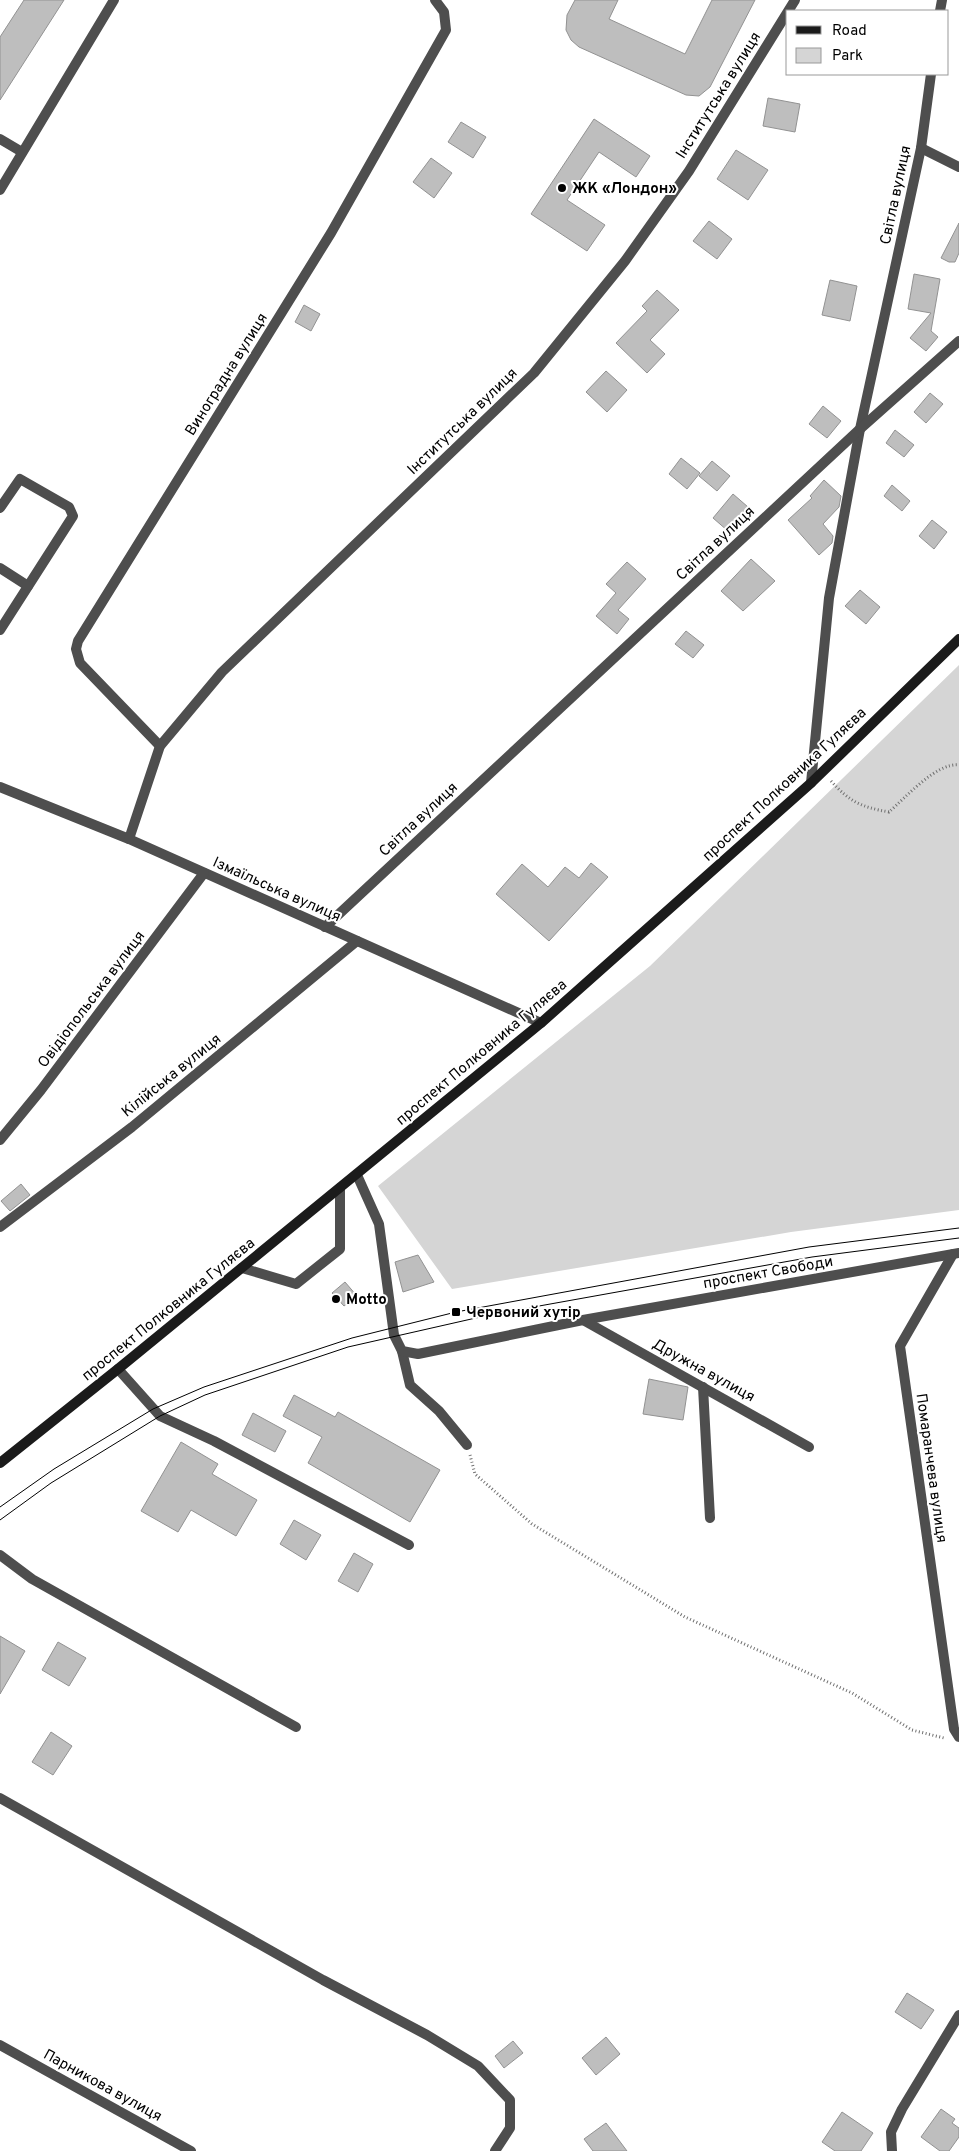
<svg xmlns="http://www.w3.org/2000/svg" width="959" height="2151" font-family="Overpass,sans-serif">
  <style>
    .green { fill: #d5d5d5 }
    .building { fill: #bebebe; stroke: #929292 }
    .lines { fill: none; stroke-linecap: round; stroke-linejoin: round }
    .path { stroke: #707070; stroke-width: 3; stroke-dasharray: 1 2.5; stroke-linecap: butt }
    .service { stroke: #4e4e4e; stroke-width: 10 }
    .minor { stroke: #4e4e4e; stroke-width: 10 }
    .tertiary { stroke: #4e4e4e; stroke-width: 10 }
    .secondary { stroke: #1b1b1b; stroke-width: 10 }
    .tram { stroke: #000; stroke-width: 1 }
    .poi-dot { fill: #000; stroke: #fff; stroke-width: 2 }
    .labels { text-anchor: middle; stroke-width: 4; stroke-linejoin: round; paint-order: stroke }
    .street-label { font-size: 15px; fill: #000; stroke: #fff }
    .poi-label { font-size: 15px; font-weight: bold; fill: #000; stroke: #fff; text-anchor: start }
  </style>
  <rect width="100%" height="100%" fill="#fff"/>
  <path class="green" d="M959,665V1210L791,1232L452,1289L378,1186L650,966Z"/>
  <g class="building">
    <path d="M24,0H64L0,100V37Z"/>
    <path d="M575,0H618L609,19L685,54L712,0H755L710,87L699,96L686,95L579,47L571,40L566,30L567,15Z"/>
    <path d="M768,98L800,104L795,132L763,126Z"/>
    <path d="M594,119L650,156L636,177L599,152L567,200L605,225L587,251L531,214Z"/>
    <path d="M461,122L486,137L473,158L448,142Z"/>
    <path d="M736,150L768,170L748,200L717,179Z"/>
    <path d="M431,158L452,173L434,198L413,182Z"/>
    <path d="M709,221L732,239L717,259L693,241Z"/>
    <path d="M959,223V253L955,262H949L941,258Z"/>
    <path d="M914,274L940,279L931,331L938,337L926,351L910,338L931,313L908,309Z"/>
    <path d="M830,280L857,286L850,321L822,315Z"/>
    <path d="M657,290L679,310L650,340L665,354L647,373L616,343L647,311L642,306Z"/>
    <path d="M304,305L320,314L311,331L295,322Z"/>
    <path d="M606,371L627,390L607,412L586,392Z"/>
    <path d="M930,393L943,404L926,423L914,412Z"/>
    <path d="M823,406L841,421L827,438L809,424Z"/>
    <path d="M895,430L914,445L904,457L886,443Z"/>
    <path d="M681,458L700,473L687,489L669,474Z"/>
    <path d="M712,461L730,476L717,491L699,476Z"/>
    <path d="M824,480L841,496L839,507L823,524L833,536L832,543L819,555L788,520L812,498L810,496Z"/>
    <path d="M892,485L910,501L902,511L884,496Z"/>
    <path d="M733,494L748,507L728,531L713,518Z"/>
    <path d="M932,520L947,532L934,549L919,536Z"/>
    <path d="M751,559L775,581L743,611L721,591Z"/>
    <path d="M627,562L646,579L618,610L629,619L617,634L596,616L616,593L606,584Z"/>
    <path d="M860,590L880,607L866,624L845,606Z"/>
    <path d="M686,631L704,645L693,658L675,644Z"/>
    <path d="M591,863L608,877L549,941L496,894L522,864L548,887L565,867L579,878Z"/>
    <path d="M21,1184L30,1195L10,1211L1,1201Z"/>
    <path d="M418,1255L434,1282L403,1292L395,1262Z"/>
    <path d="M345,1282L357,1296L344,1306L332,1293Z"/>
    <path d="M649,1379L688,1387L683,1420L643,1414Z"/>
    <path d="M294,1395L335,1417L338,1412L440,1470L410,1522L308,1463L322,1437L283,1416Z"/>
    <path d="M253,1413L286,1431L275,1452L242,1435Z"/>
    <path d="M181,1442L218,1464L212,1474L257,1500L236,1536L191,1510L178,1532L141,1511Z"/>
    <path d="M294,1520L321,1535L306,1560L280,1544Z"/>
    <path d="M354,1553L373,1564L358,1592L338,1581Z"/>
    <path d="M0,1636L25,1651L0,1694Z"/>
    <path d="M58,1642L86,1658L69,1686L42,1670Z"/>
    <path d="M51,1732L72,1746L53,1775L32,1762Z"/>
    <path d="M907,1993L934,2010L921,2029L895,2012Z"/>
    <path d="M606,2037L620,2054L596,2075L582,2058Z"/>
    <path d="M513,2041L523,2053L504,2068L495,2056Z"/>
    <path d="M941,2109L955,2119L952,2123L959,2128V2137L949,2151H940L921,2137Z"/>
    <path d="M842,2112L873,2133L861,2151H835L822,2142Z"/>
    <path d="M606,2123L627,2151H593L584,2139Z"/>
  </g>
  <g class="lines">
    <g class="path">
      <path d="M831,781C850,802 861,807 889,812C905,798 937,762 959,765"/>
      <path d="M470,1455L475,1474L532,1524L685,1617L852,1693L912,1730L944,1738"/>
    </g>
    <g class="service">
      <path d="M242,1268L296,1284L340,1249V1188"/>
      <path d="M402,1351L410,1385L439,1411L467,1445"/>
      <path d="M118,1369L160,1416L214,1441L409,1545"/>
    </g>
    <g class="minor">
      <path d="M940,11L942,0"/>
      <path d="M0,139L22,152"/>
      <path d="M921,148L959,167"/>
      <path d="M0,190L114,0"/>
      <path d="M0,508L20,479L69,507L73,516L0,630"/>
      <path d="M0,568L28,586"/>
      <path d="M160,746L80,663L76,649L78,641L331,233L446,30L444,12L435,0"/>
      <path d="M811,783L829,598L860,429L921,148L931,74"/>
      <path d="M0,787L129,839L541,1023"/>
      <path d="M129,839L160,746L222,672L534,373L625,261L689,171L795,0"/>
      <path d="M325,927L860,429L959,341"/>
      <path d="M0,1140L41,1090L204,873"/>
      <path d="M357,1175L379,1224L394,1335L402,1351L418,1354L583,1320L959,1253"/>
      <path d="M0,1227L132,1127L357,941"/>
      <path d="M953,1254L900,1346L954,1729L959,1737"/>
      <path d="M583,1320L809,1447"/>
      <path d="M703,1387L710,1518"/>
      <path d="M0,1555L32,1579L296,1727"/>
      <path d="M0,1798L323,1980L427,2035L478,2066L510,2100V2128L495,2151"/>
      <path d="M892,2151L891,2132L902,2109L959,2015"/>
    </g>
    <path class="tertiary" d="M0,2045L191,2151"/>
    <path class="secondary" d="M0,1463L118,1369L541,1023L811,783L959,639"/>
    <g class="tram">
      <path d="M0,1507L54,1469L153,1409L204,1387L352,1338L456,1312L809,1247L959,1228"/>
      <path d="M0,1520L51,1483L160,1416L205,1395L348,1347L489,1315L812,1257L959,1238"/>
    </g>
  </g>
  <g class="poi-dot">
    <circle cx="562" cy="188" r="5"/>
    <circle cx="336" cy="1299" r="5"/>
    <rect x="451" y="1307" width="10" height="10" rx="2.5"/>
  </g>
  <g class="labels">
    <g class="street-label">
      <text transform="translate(718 95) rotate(-58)" y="5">Інститутська вулиця</text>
      <text transform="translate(895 195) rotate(-78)" y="5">Світла вулиця</text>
      <text transform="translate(226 374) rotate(-58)" y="5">Виноградна вулиця</text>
      <text transform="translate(462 421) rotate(-44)" y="5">Інститутська вулиця</text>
      <text transform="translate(715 543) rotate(-43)" y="5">Світла вулиця</text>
      <text transform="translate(784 784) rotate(-43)" y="5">проспект Полковника Гуляєва</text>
      <text transform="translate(418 819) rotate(-43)" y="5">Світла вулиця</text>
      <text transform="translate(277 889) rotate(24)" y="5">Ізмаїльська вулиця</text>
      <text transform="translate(91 999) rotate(-53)" y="5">Овідіопольська вулиця</text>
      <text transform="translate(481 1052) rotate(-40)" y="5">проспект Полковника Гуляєва</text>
      <text transform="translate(171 1075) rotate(-39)" y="5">Кілійська вулиця</text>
      <text transform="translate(768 1272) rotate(-10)" y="5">проспект Свободи</text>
      <text transform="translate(168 1309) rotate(-39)" y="5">проспект Полковника Гуляєва</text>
      <text transform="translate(704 1370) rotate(29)" y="5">Дружна вулиця</text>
      <text transform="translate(932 1468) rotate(82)" y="5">Помаранчева вулиця</text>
      <text transform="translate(103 2085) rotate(29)" y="5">Парникова вулиця</text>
    </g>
    <g class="poi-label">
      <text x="572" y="193">ЖК «Лондон»</text>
      <text x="346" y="1304">Motto</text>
      <text x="466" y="1317">Червоний хутір</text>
    </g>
  </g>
  <rect x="786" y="10" width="162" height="65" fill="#ffffff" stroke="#999999"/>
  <rect x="796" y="26" width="25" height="8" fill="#1b1b1b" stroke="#999999"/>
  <text x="832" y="35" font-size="15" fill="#000000">Road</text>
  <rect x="796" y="48" width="25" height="15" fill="#d5d5d5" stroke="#999999"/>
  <text x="832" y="60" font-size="15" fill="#000000">Park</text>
</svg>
